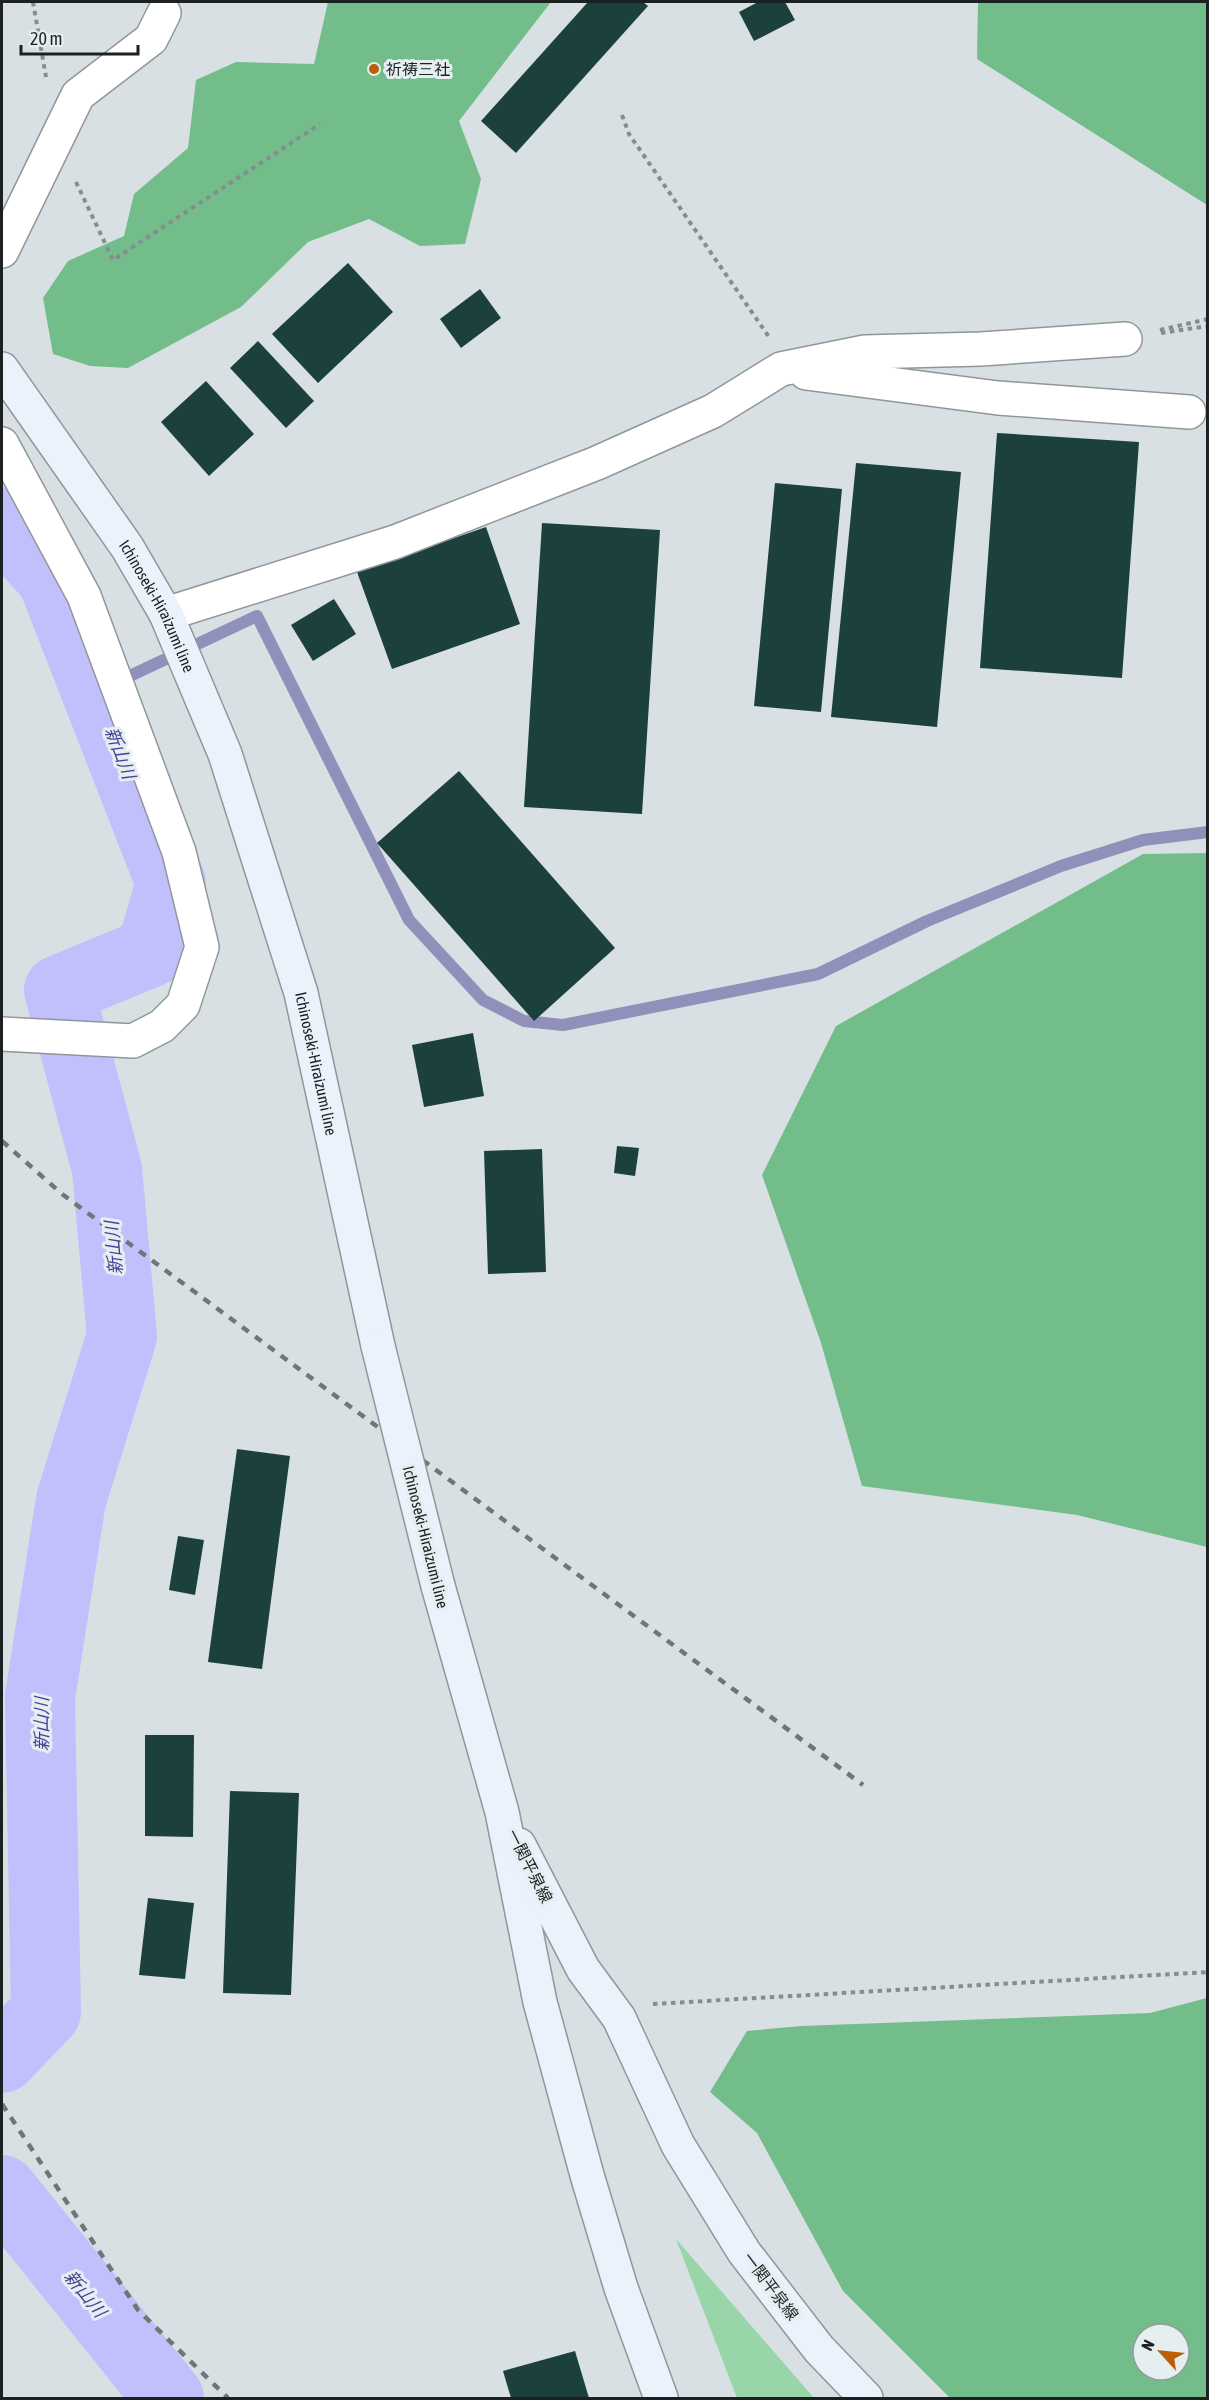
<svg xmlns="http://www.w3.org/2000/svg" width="1209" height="2400" font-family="'Asap Condensed','Noto Sans JP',sans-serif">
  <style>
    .green { fill: #98d5a9 }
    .forest { fill: #73bd8a; fill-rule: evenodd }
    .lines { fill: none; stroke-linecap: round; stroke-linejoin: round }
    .stream { stroke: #9090bb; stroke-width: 12 }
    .river { stroke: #c1c0fd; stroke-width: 70 }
    .building { fill: #1c403c }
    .minor-casing { stroke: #90979a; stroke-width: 36 }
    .secondary-casing { stroke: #90979a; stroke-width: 36 }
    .path { stroke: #878d8f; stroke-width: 4; stroke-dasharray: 4.5 4.5; stroke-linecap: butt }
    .minor { stroke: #fff; stroke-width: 33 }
    .secondary { stroke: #eaf2fb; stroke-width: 33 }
    .rail { stroke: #707577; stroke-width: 4.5; stroke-dasharray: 8 8; stroke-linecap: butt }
    .secondary-bridge-casing { stroke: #90979a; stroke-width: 36; stroke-linecap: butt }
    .secondary-bridge { stroke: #eaf2fb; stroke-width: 33 }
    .poi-dot { fill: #ba5e07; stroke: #e5eef0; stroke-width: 2 }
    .labels { text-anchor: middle; stroke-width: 6; stroke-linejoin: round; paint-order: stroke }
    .poi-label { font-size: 16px; fill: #1d2021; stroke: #e5eef0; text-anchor: start }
    .street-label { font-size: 16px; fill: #1d2021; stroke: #e5eef0 }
    .water-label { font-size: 18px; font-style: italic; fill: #4b3f95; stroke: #e5eef0 }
  </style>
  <rect width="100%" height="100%" fill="#d8e0e3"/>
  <path class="green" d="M676,2239L814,2398H737Z"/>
  <g class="forest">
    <path d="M328,2H551L459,121L481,179L465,244L420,246L369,219L308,242L241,307L128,368L90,366L53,354L43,298L68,261L124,236L134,194L188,148L196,80L236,62L314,64Z"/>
    <path d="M978,2H1207V205L977,59Z"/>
    <path d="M1207,853V1547L1077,1515L862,1486L821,1343L762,1175L836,1026L1143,854Z"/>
    <path d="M1207,1998V2398H950L843,2291L757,2133L710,2092L747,2031L801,2026L1150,2013ZM1143,2334H1179V2370H1143Z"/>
  </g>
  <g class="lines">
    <path class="stream" d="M98,691L257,616L409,920L483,1000L524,1021L563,1025L818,974L927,921L1061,866L1143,840L1208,832"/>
    <g class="river">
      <path d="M2,523L52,578L171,883L151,952L59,990L107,1169L122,1336L71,1500L40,1697L46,2012L2,2058"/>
      <path d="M2,2190L169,2398"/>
    </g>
  </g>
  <g class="building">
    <path d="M588,2H643L648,6L516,153L481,121Z"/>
    <path d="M758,2H785L795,20L754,41L739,12Z"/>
    <path d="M348,263L393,312L318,383L272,334Z"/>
    <path d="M480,289L501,318L461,348L440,319Z"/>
    <path d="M258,341L314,401L286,428L230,368Z"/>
    <path d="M206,381L254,434L209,476L161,422Z"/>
    <path d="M997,433L1139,442L1122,678L980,668Z"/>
    <path d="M856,463L961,472L937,727L831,717Z"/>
    <path d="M775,483L842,489L821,712L754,706Z"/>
    <path d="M542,523L660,530L642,814L524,807Z"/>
    <path d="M486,527L520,624L392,669L357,572Z"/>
    <path d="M334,599L356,634L313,661L291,625Z"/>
    <path d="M459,771L615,948L534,1021L377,843Z"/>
    <path d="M473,1033L484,1096L424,1107L412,1045Z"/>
    <path d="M617,1146L639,1148L635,1176L614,1173Z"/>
    <path d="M542,1149L546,1272L488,1274L484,1151Z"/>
    <path d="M237,1449L290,1456L262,1669L208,1662Z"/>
    <path d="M178,1536L204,1540L195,1595L169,1590Z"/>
    <path d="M145,1735H194L193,1837L145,1836Z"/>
    <path d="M230,1791L299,1793L291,1995L223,1993Z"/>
    <path d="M148,1898L194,1903L185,1979L139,1975Z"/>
    <path d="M575,2351L589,2398H511L503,2371Z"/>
  </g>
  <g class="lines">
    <g class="minor-casing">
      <g id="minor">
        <path d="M2,251L78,95L151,39L164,13"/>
        <path d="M806,373L998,398L1189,412"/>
        <path d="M2,444L84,596L179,852L202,947L183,1005L162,1026L133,1041L2,1034"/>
        <path d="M166,614L395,542L597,463L713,411L781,369L865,352L981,349L1125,339"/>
      </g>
    </g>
    <g class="secondary-casing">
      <g id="secondary">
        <path id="s1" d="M2,369L127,547L166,614L225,754L301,993L378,1346"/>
        <path d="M438,1586L502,1812L540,2002L587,2175L621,2288L661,2398"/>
        <path d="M519,1845L583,1969L619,2018L678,2145L744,2252L819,2349L866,2398"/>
      </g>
    </g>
    <g class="path">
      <path d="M33,2L46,77"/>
      <path d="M622,115L629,134L769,337"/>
      <path d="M76,182L113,260L320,124"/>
      <path d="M1160,330L1208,319"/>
      <path d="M1161,333L1208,326"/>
      <path d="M653,2004L1208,1972"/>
    </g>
    <use href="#minor" class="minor"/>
    <use href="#secondary" class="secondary"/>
    <g class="rail">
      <path d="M2,1141L62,1194L863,1785"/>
      <path d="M2,2104L138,2310L228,2398"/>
    </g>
    <g class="secondary-bridge-casing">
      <path id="secondary-bridge" d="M378,1346L438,1586"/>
    </g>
    <use href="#secondary-bridge" class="secondary-bridge"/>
  </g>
  <circle class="poi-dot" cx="374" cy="69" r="6"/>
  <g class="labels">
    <g class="poi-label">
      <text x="386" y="75">祈祷三社</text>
    </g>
    <g class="street-label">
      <text dy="6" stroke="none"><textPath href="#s1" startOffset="284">Ichinoseki-Hiraizumi line</textPath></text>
      <text dy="6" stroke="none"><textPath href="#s1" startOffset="770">Ichinoseki-Hiraizumi line</textPath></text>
      <text transform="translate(426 1537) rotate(76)" y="6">Ichinoseki-Hiraizumi line</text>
      <text transform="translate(530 1866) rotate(63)" y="6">一関平泉線</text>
      <text transform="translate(771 2286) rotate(53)" y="6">一関平泉線</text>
    </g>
    <g class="water-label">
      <text transform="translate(120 753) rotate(69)" y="6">新山川</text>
      <text transform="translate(114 1248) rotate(-95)" y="6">新山川</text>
      <text transform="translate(42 1724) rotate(-90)" y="6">新山川</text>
      <text transform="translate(85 2294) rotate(51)" y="6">新山川</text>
    </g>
  </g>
  <rect width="1209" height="2400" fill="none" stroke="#1d2021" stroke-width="6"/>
  <g transform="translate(1161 2352) rotate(297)"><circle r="28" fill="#e5eef0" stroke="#959c9d" stroke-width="1.5"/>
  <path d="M0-4.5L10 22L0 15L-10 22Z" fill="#ba5e07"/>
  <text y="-9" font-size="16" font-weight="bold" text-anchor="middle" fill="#1d2021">N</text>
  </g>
  <path d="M21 45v9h117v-9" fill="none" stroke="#1d2021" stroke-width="3"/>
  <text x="30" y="45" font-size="18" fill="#1d2021" stroke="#e5eef0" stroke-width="4.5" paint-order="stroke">20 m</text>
</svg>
